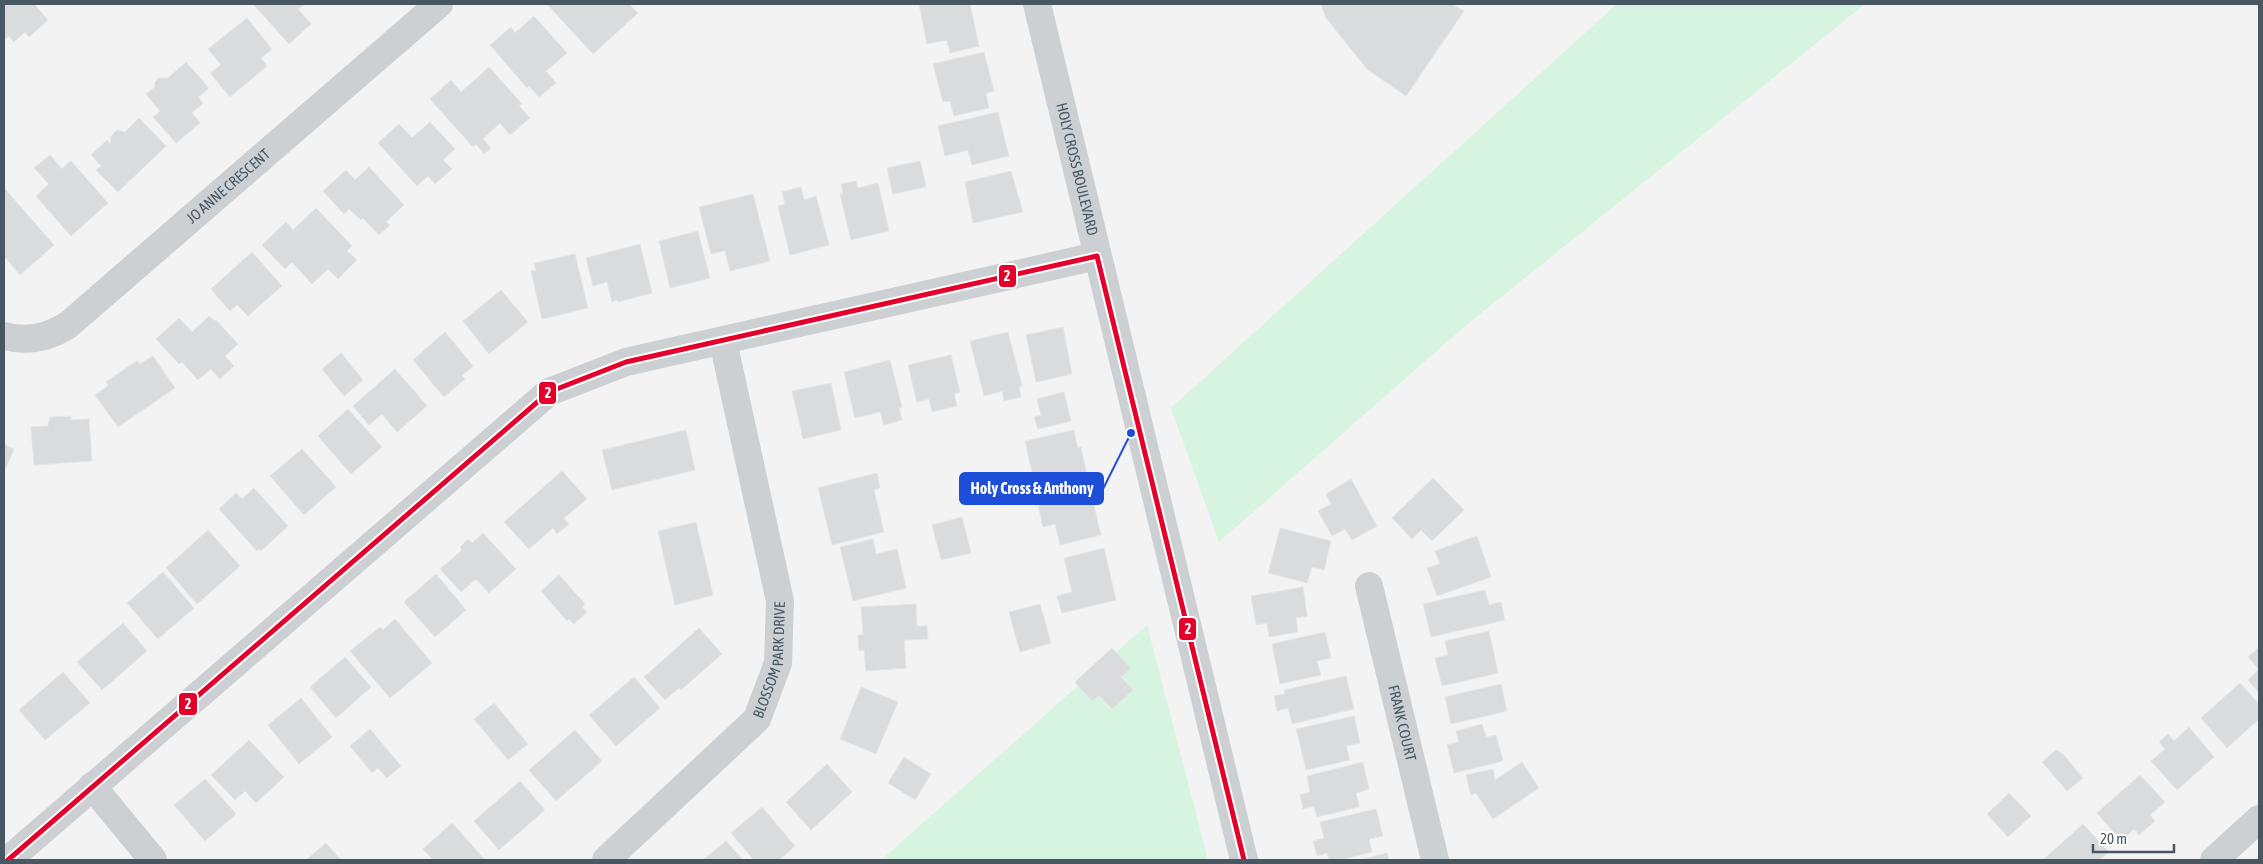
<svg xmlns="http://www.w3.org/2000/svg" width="2263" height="864" font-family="'Asap Condensed',sans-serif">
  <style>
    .green { fill: #d6f4df }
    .building { fill: #d9dbdc; stroke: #e5e5e6 }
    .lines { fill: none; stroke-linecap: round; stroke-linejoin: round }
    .minor { stroke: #cdd0d2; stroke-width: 28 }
    .bus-1-casing { stroke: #fff; stroke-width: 9 }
    .bus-1 { stroke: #e4002b; stroke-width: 5 }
    .labels { text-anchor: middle; stroke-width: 4; stroke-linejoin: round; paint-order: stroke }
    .street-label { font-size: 15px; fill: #475863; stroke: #fff }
    .leader { fill: none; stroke: #1d4ed8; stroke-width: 2 }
    .callout-dot { fill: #1d4ed8; stroke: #fff; stroke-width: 2 }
    .callout { fill: #1d4ed8; stroke: #1d4ed8; stroke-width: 2 }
    .callout-label { font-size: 16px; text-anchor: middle; font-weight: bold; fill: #fff }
    .line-badge { stroke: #fff; stroke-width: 2 }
    .badge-label { font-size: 14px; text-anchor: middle; font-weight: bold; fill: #fff }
  </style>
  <rect width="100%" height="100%" fill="#f4f3f3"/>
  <g class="green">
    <path d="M1617,4H1865L1464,327L1219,542L1171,408Z"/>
    <path d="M1147,625L1208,860H881Z"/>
  </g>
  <g class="building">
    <path d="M4,4H34L48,20L29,37L25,32L14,42L9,36L4,40Z"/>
    <path d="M253,4H305L298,9L311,24L289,44Z"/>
    <path d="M547,4H629L638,13L593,54Z"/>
    <path d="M919,4H970L979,46L950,53L947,40L927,44Z"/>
    <path d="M1321,4H1452L1464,11L1406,96L1367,69L1326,18Z"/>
    <path d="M534,16L567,53L546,71L556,83L539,97L529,86L527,88L490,45L511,27L515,33Z"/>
    <path d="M247,18L272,49L261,58L267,66L230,97L210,73L221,65L208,49Z"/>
    <path d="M984,52L994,91L986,93L989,108L954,116L950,101L943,102L933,64Z"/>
    <path d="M186,62L209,88L198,97L203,103L192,113L200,123L176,143L153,117L160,111L146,94L155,87V82L159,78H168Z"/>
    <path d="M489,67L522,104L519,106L530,118L510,135L500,123L483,139L491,148L484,154L476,144L473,147L430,99L451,80L461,92Z"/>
    <path d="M998,112L1009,156L972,165L968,150L945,156L938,126Z"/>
    <path d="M139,118L166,146L118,192L96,170L101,166L91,155L107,140L110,144L111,136L117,130L125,132Z"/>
    <path d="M430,122L455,149L443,160L452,169L435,184L428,176L417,186L378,143L399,124L412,138Z"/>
    <path d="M50,155L62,169L71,161L108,203L71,236L36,196L49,184L34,168Z"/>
    <path d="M920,161L926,187L893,194L887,168Z"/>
    <path d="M369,167L404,205L386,222L390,225L379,235L363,218L361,220L349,209L344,214L323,191L346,170L355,180Z"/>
    <path d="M1011,171L1023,212L973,223L965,182Z"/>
    <path d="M856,181L858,188L878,183L889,231L851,240L840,194H843L841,184Z"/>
    <path d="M801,187L804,200L816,196L829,245L790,255L778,206L785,204L782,192Z"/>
    <path d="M4,188L54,245L20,275L4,256Z"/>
    <path d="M753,194L770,261L730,271L725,251L711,254L699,207Z"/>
    <path d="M316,208L352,246L347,251L357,260L338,279L328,269L312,284L292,262L285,269L262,245L286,222L293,230Z"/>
    <path d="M698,231L710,278L670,288L659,241Z"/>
    <path d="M640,244L652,293L618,302L617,300L612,302L607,282L593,286L586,258Z"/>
    <path d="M252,252L282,286L248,316L237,305L230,311L211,289Z"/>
    <path d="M575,254L588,308L542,319L531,271L536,270L534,263Z"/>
    <path d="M501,290L528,322L489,354L463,321Z"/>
    <path d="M209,316L215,321L216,320L238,344L225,356L234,366L220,379L211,369L198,380L182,362L179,364L156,339L179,318L192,332Z"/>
    <path d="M1063,327L1072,374L1036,382L1026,335Z"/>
    <path d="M445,332L473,366L462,376L465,379L444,397L413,360Z"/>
    <path d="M1008,332L1022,386L1019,387L1021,397L1004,401L1002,391L984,396L970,341Z"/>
    <path d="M341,353L363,380L344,396L322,369Z"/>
    <path d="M951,355L960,392L954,394L957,406L932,412L929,399L917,402L908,365Z"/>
    <path d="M153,356L175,388L118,427L95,395L108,386L106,382L135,362L137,361L140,364Z"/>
    <path d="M890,360L902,407L899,408L902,420L884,425L880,412L855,418L844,372Z"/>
    <path d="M395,369L427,406L397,432L382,414L369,425L353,406Z"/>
    <path d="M831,383L841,430L803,439L792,391Z"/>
    <path d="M1064,392L1071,421L1038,429L1034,417L1041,415L1037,399Z"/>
    <path d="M348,409L382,447L351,474L318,436Z"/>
    <path d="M71,416V420L89,419L92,461L34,465L31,427L48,426L50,417Z"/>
    <path d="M686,430L695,470L612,490L602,450Z"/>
    <path d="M1074,430L1078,448L1081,447L1089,485L1049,494L1047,485L1055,483L1053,477L1034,481L1025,441Z"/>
    <path d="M4,444L14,449L4,472Z"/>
    <path d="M302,449L336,487L304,515L270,476Z"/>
    <path d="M562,471L587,499L564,518L569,524L557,534L553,528L529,549L504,522Z"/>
    <path d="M877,473L880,488L874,490L884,532L832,545L818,488Z"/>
    <path d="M1433,478L1464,510L1432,541L1421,530L1412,539L1392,518Z"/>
    <path d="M1351,479L1377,526L1352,540L1345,529L1332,536L1318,511L1331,504L1326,494Z"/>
    <path d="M254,488L288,526L261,551L259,549L257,551L219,509L236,493L242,499Z"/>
    <path d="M1090,489L1101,535L1060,545L1055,524L1043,527L1038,506L1051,502L1050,498Z"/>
    <path d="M962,517L971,553L941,560L932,525Z"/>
    <path d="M696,522L713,595L675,605L658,531Z"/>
    <path d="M1280,528L1331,541L1324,570L1312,567L1307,583L1268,573Z"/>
    <path d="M208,530L240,566L197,604L166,568Z"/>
    <path d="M483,533L516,569L489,593L476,579L461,592L440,569L462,550L460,547L468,539L472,543Z"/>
    <path d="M1477,536L1491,577L1437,596L1427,568L1440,564L1435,551Z"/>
    <path d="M873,539L876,554L897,549L906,588L853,601L840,547Z"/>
    <path d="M1104,548L1116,600L1062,613L1057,596L1072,592L1064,558Z"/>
    <path d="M163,572L194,608L158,639L127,603Z"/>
    <path d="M436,574L466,610L435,637L404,602Z"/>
    <path d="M559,575L585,604L582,607L587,612L574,624L569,619L567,621L541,591Z"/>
    <path d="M1303,587L1307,616L1296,618L1298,632L1269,637L1267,623L1256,625L1251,596Z"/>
    <path d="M1485,590L1489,605L1501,602L1505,620L1431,637L1423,604Z"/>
    <path d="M916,604L917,626H927L928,639L904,640L906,668L866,671L864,650L859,651L858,635H863L861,607Z"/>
    <path d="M1040,604L1051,643L1020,652L1009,612Z"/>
    <path d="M395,619L432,663L390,698L350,651L380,627L383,630Z"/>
    <path d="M123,623L147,651L102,690L77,662Z"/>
    <path d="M699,628L722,654L681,690L679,688L665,700L644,677Z"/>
    <path d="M1489,631L1498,673L1442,686L1435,658L1448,655L1445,641Z"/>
    <path d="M1325,632L1331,658L1317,661L1321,675L1280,684L1272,644Z"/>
    <path d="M2259,647V693L2248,680L2259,669L2248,657Z"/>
    <path d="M1112,648L1131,668L1121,677L1133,690L1112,709L1099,695L1092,701L1075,682Z"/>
    <path d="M345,657L371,687L336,718L310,687Z"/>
    <path d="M63,672L90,703L45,740L19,710Z"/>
    <path d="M1346,676L1354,709L1292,724L1288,708L1277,711L1274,696L1285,694L1284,690Z"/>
    <path d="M634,677L660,708L616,746L589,715Z"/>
    <path d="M2240,683L2259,704V719L2227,748L2201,718Z"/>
    <path d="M1501,684L1507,711L1451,724L1445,697Z"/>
    <path d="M861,687L898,702L876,754L840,739Z"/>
    <path d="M301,698L332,737L299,764L268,725Z"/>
    <path d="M494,703L528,744L508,760L474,719Z"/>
    <path d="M1354,716L1360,743L1346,746L1350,760L1306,770L1296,729Z"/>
    <path d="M1482,724L1486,737L1496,735L1503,761L1454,773L1447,745L1459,742L1456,731Z"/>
    <path d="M2189,727L2214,757L2177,790L2151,761L2165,749L2159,742L2168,734L2174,741Z"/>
    <path d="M370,729L401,766L387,778L378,768L372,773L350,746Z"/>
    <path d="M575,730L602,761L556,801L529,770Z"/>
    <path d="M249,740L284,777L256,803L245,791L235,800L211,775Z"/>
    <path d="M2056,750L2063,754L2083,778L2067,791L2042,762Z"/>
    <path d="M904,757L931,774L915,800L888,783Z"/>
    <path d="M1363,762L1369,789L1356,793L1359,807L1317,817L1314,806L1303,809L1300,795L1310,792L1307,776Z"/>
    <path d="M1522,762L1539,788L1493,819L1476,793L1471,795L1466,775L1493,769L1495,780Z"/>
    <path d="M827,764L852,792L811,830L786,802Z"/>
    <path d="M2140,775L2165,802L2150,815L2155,821L2139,835L2134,829L2121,841L2097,813Z"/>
    <path d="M205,779L236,814L205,841L174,805Z"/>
    <path d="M520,781L545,810L499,850L474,821Z"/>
    <path d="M2009,793L2031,816L2008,837L1987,814Z"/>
    <path d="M762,807L795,846L779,860H754L731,833Z"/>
    <path d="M1376,809L1383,836L1369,839L1372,852L1340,860H1329L1327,853L1317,856L1313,841L1324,838L1320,822Z"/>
    <path d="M452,823L455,826L485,860H433L423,849Z"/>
    <path d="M2083,824L2109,852L2099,860H2043Z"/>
    <path d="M726,841L743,860H703Z"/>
    <path d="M326,843L341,860H306Z"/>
    <path d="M1387,853L1389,860H1360Z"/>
  </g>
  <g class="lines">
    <g class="minor">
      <path id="s1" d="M1037,4L1244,860"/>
      <path id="s2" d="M4,336C27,342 48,338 68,325L439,4"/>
      <path id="s3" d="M1369,586L1435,860"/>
      <path d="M92,786L153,860"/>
      <path d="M8,860L549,392L626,362L1097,256"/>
      <path id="s4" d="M606,860L757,719L778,663L780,601L723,341"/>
      <path d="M2214,860L2259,819"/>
    </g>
    <g class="bus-1-casing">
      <path id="bus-1" d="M8,860L549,392L626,362L1097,256L1244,860"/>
    </g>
    <use href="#bus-1" class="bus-1"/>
  </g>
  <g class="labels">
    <g class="street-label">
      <text dy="5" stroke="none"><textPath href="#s1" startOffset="170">HOLY CROSS BOULEVARD</textPath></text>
      <text dy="5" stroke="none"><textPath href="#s2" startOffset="279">JO ANNE CRESCENT</textPath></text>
      <text dy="5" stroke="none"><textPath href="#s4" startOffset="268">BLOSSOM PARK DRIVE</textPath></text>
      <text dy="5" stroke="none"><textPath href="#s3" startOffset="141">FRANK COURT</textPath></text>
    </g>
  </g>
  <path class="leader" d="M1131 433L1103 489"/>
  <circle class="callout-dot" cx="1131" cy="433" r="5"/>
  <rect class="callout" x="960" y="473" width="143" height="31" rx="5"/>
  <g class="callout-label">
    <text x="1032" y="494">Holy Cross &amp; Anthony</text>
  </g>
  <g class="line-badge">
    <rect x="998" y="264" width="19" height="24" rx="5" fill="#e4002b"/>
    <rect x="538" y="381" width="19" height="24" rx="5" fill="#e4002b"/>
    <rect x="1178" y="617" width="19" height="24" rx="5" fill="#e4002b"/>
    <rect x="178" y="692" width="20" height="24" rx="5" fill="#e4002b"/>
  </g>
  <g class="badge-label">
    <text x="1007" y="281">2</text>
    <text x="548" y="398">2</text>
    <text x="1188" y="634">2</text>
    <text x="188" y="709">2</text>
  </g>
  <rect width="2263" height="864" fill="none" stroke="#475863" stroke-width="10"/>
  <path d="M2093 844v8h81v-8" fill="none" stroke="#475863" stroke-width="2.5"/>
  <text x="2100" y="844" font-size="15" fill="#475863" stroke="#ffffff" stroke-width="4" paint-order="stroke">20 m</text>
</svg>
